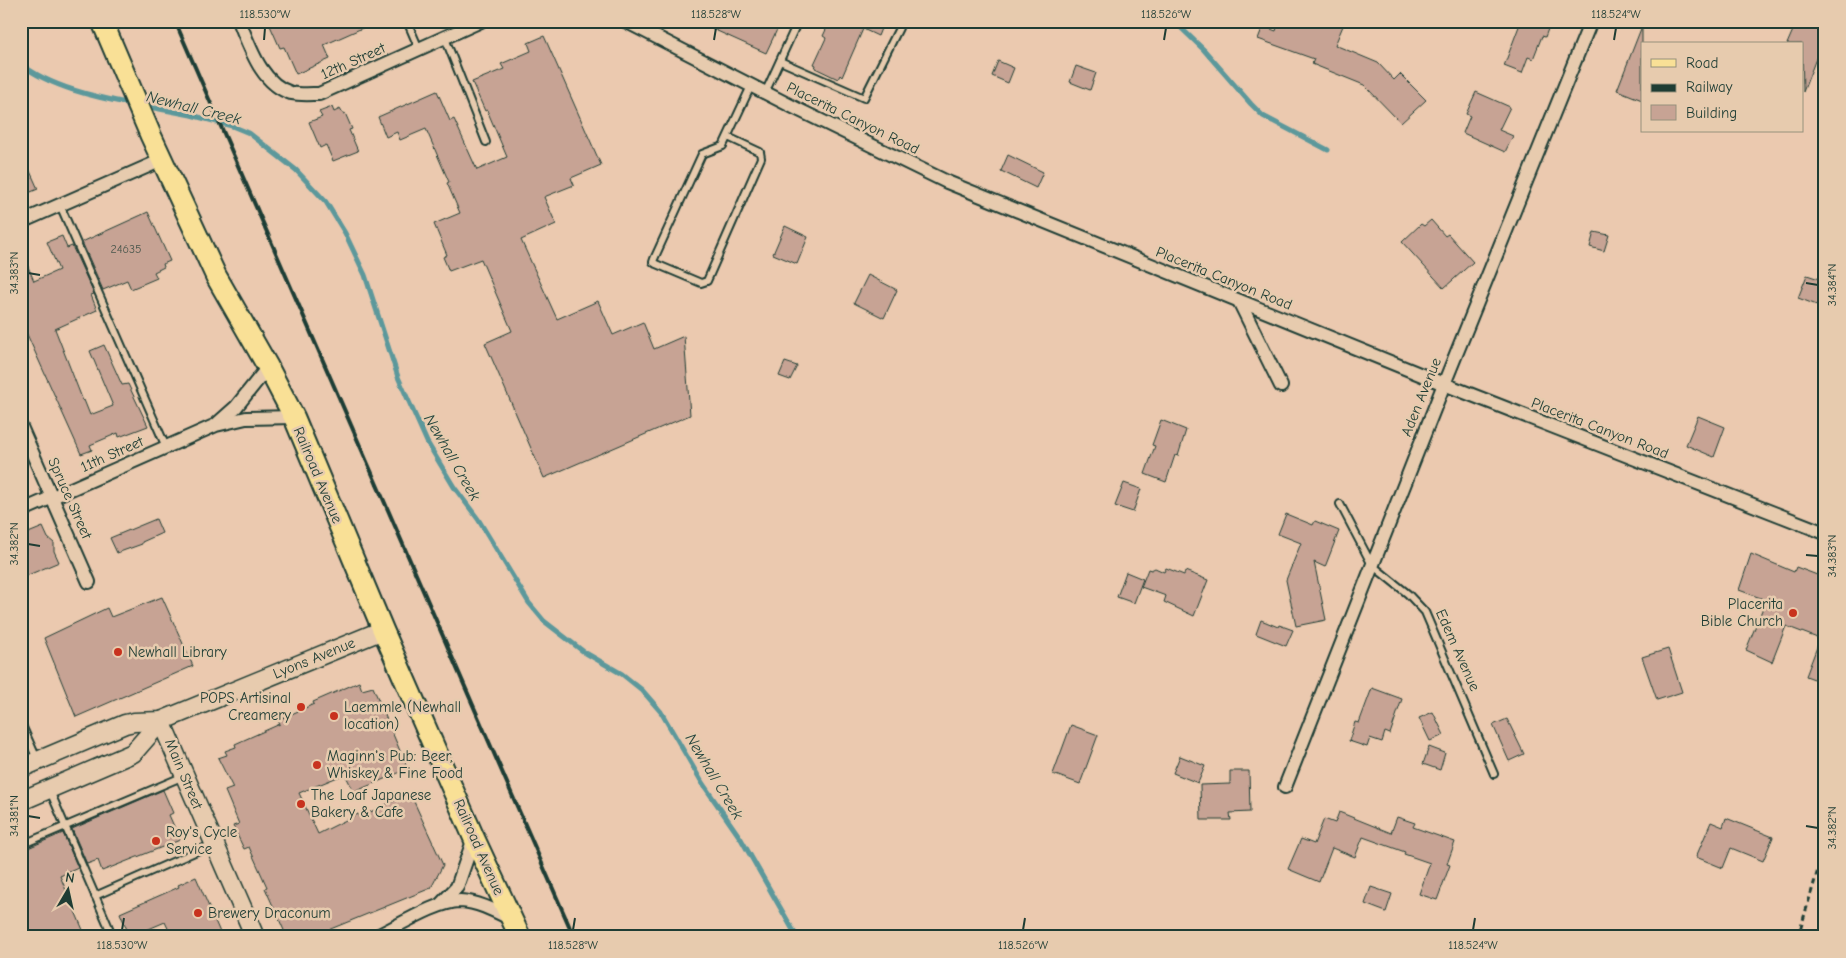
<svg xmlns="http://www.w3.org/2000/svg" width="1846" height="958" font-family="'Comic Neue',sans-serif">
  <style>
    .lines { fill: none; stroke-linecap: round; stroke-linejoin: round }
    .stream { stroke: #5c989b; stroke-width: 5 }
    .building { fill: #c7a394; stroke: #1f3d34 }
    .lane-casing { stroke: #1f3d34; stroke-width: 10 }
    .street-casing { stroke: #1f3d34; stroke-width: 16 }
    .secondary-casing { stroke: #1f3d34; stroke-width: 21 }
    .primary-casing { stroke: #1f3d34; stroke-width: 24 }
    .path { stroke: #1f3d34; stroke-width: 3; stroke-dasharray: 5 4; stroke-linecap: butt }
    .lane { stroke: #e7cbae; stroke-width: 6 }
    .street { stroke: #e7cbae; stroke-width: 12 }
    .secondary { stroke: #e7cbae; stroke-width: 18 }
    .primary { stroke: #f9e096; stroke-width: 20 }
    .rail { stroke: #1f3d34; stroke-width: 4 }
    .ticks { fill: none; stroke: #1f3d34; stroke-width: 2 }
    .poi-dot { fill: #c8321e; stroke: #e7cbae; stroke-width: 2 }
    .labels { text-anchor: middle; stroke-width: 5; stroke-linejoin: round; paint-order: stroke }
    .number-label { font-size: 12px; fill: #49564c }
    .street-label { font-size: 15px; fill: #1f3d34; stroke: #e7cbae }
    .poi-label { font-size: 15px; fill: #1f3d34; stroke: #e7cbae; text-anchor: start }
    .water-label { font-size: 16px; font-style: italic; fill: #24453d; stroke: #e7cbae }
    .neatline { fill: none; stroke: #1f3d34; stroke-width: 2 }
    .ticks-label { font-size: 12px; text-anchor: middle; fill: #1f3d34 }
  </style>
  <rect width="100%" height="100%" fill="#ebc9af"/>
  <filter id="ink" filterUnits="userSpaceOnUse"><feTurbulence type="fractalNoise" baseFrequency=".02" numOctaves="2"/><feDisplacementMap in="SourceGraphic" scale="10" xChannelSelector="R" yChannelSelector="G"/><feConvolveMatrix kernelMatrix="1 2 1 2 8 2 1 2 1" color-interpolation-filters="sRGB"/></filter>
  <g filter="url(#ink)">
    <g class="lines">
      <g class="stream">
        <path d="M1174,21L1204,50L1251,104L1263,116L1328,150"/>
        <path d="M21,64C50,87 95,97 131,104"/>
        <path d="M144,106L191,115L232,126L249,133L296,170L326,202L345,233L365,275L398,377L427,442L454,487L478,519L529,603L544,621L584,652L622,674L642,690L661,712L703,784L741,839L797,937"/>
      </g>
    </g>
    <g class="building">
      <path d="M268,21H378L324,45L330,59L296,74L284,47L280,48Z"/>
      <path d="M695,21H781L766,53Z"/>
      <path d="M830,21H884L878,36L863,29L842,77L840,75L838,79L815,68L816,65L814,64L826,38L823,36Z"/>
      <path d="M1279,21H1345L1335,45L1378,63L1394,80L1400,74L1426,100L1401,123L1364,85L1312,64L1314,59L1258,39L1263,26L1276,31Z"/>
      <path d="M1521,21H1551L1545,37L1542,36L1533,59L1528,57L1522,73L1504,66Z"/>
      <path d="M1797,21H1804L1813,25L1815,21H1825V59L1817,56L1803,92L1802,44H1787Z"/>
      <path d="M1642,26V100L1617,90Z"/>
      <path d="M544,36L601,165L571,178L574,185L544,197L556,224L521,240L557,319L598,301L613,335L643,322L654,349L684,336L690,415L544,478L485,343L512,331L481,259L449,271L443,257L447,255L434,224L460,213L447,183L449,182L426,129L400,140L397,132L386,137L378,117L437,91L450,121L454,119L477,170L507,157L487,110L485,111L472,82L504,69L501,64L531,51L528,43Z"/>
      <path d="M998,61L1014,68L1008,83L992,76Z"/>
      <path d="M1076,66L1096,73L1090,90L1070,82Z"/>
      <path d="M1476,92L1510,107L1499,130L1513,136L1505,152L1463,133L1470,116L1466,114Z"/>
      <path d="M332,107L334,112L340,109L343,114L345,113L352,129L349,130L358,151L333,161L326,145L320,148L309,122L322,117L319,112Z"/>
      <path d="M21,151L38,189L21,196Z"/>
      <path d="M1008,155L1043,172L1036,188L1001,171Z"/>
      <path d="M148,212L170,261L163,264L164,267L154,272L157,278L131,289L127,280L103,290L82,242Z"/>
      <path d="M1431,220L1445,236L1448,234L1473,262L1444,288L1402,242L1421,224L1424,226Z"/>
      <path d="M785,226L808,237L797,264L773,254Z"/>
      <path d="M1594,232L1609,235L1604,251L1590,247Z"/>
      <path d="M62,236L67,248L72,246L94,294L91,295L97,310L55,329L83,401L84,400L90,415L113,406L90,351L104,345L122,385L128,384L148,426L119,437L118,433L90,445L92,450L81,454L21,321V250L34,281L59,270L47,242Z"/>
      <path d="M868,275L897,290L884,318L854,303Z"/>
      <path d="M1807,275L1825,281V308L1798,298Z"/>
      <path d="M785,362L797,366L790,380L779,376Z"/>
      <path d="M1698,416L1725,427L1714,457L1686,445Z"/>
      <path d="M1161,420L1186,430L1178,456L1175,455L1166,482L1145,474L1155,446L1152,445Z"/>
      <path d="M1124,483L1141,489L1133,512L1115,506Z"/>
      <path d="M1286,514L1313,525L1315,521L1339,531L1325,567L1314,562L1326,620L1296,626L1286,580L1301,543L1278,534Z"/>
      <path d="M156,519L162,533L142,542V544L117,553L110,538Z"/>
      <path d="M43,527L48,538L54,543V551L59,562L21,578V536Z"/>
      <path d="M1751,554L1794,572L1796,567L1825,578V683L1806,676L1820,639L1786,626L1772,662L1746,650L1766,600L1739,590Z"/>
      <path d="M1155,568L1164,572L1166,568L1184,575L1185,571L1208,580L1194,616L1164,602L1166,596L1141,587L1148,569L1151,570Z"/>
      <path d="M1126,572L1143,579L1134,603L1117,597Z"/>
      <path d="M162,597L193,666L76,717L44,638L107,608L111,617Z"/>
      <path d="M1261,620L1278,627L1279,625L1293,630L1286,646L1256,634Z"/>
      <path d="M1668,649L1682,692L1657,700L1642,657Z"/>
      <path d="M359,682L362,690L373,687L406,765L404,766L405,770L354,792L345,774L299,793L318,834L358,814L360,817L410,793L443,865L431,888L311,937H287L265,888L267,887L249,847L244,849L233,826L239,824L225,791L233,788L218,758L227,755L225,751L236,747L235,744L280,724L278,720L314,704L313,702Z"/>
      <path d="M1372,688L1402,699L1390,734L1385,732L1382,742L1370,738L1367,747L1349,741L1355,722L1359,723Z"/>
      <path d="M1433,712L1444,735L1430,741L1419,718Z"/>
      <path d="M1507,719L1524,754L1509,761L1493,725Z"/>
      <path d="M1071,725L1098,735L1080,784L1053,774Z"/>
      <path d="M1429,747L1445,753L1440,770L1423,764Z"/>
      <path d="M1180,756L1205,766L1198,783L1173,773Z"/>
      <path d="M1230,771H1249L1250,812L1230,813L1231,820H1201L1200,785L1230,784Z"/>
      <path d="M163,790L173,813L169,815L180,840L102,871L98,860L87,864L72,829Z"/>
      <path d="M1339,812L1391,833L1397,817L1415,823L1413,827L1455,842L1447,864L1450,865L1437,900L1419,894L1430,863L1404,854L1405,852L1363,837L1355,857L1332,848L1319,882L1288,869L1301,839L1314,844L1324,819L1335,823Z"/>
      <path d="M1726,818L1773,837L1763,861L1731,848L1723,868L1696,857L1711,822L1723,827Z"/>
      <path d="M63,833L78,868L60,876L86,937H31L21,914V851Z"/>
      <path d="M196,877L222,937H172L165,922L130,937L120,913L179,887L178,885Z"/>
      <path d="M1371,887L1392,894L1386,912L1365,904Z"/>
    </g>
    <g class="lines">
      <g class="lane-casing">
        <g id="lane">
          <path d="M407,21L419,49"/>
          <path d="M445,38L486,142"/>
          <path d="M780,61L864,98L899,28L897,21"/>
          <path d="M765,93L798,21"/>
          <path d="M728,137L760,152L761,158L707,281L701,283L656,264L653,262L654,259L702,154L723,146L751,86"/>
          <path d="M60,205L166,447"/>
          <path d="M1340,504L1372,565L1408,594L1425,612L1494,774"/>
          <path d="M21,723L37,759"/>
          <path d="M50,791L113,937"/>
          <path d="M21,845L184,776"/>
          <path d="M95,896L213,844"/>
        </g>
      </g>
      <g class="street-casing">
        <g id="street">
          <path d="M239,21C250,47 261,84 291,93C300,95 311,94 319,94L481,21"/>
          <path d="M625,21L797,109L947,182L1444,384L1825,533"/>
          <path d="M21,222L162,160"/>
          <path d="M1239,301L1281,386"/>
          <path d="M218,423L236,407L268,367"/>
          <path d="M21,427L89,582"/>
          <path d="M21,511L216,425L246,418L294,417"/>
          <path d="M1285,787L1444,384L1591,21"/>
          <path d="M441,904L457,887L474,838"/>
          <path d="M375,937C397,927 437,901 460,901C479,902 495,911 511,919"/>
        </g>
      </g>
      <g class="secondary-casing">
        <g id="secondary">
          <path d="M161,721L255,937"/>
          <path d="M21,768L125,724L134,722L161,721L383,630"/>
          <path d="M21,801L133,753L161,721"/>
        </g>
      </g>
      <g class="primary-casing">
        <path id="primary" d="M102,21L151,136L216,276L268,367L294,417L383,630L474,838L520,937"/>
      </g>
      <path class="path" d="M1798,937L1825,846"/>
      <use href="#lane" class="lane"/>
      <use href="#street" class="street"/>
      <use href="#secondary" class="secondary"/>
      <use href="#primary" class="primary"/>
      <path class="rail" d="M175,21L574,937"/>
    </g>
  </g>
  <path class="ticks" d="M264,40L265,28M714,40L716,28M1164,40L1166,28M1614,40L1616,28M28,273L40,275M1806,283L1818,285M28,544L40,546M1806,555L1818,556M28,816L40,818M1806,826L1818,828M122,930L124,918M573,930L575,918M1023,930L1025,918M1473,930L1475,918"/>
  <g class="poi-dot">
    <circle cx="1793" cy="613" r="5"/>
    <circle cx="118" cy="652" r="5"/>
    <circle cx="301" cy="707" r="5"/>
    <circle cx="334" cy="716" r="5"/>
    <circle cx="317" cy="765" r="5"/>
    <circle cx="301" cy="804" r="5"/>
    <circle cx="156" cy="841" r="5"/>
    <circle cx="198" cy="913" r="5"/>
  </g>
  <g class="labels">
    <g class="number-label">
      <text x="126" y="253">24635</text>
    </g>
    <g class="street-label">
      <text transform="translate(353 61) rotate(-24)" y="5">12th Street</text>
      <text transform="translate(853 118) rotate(26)" y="5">Placerita Canyon Road</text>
      <text transform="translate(1224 278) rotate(22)" y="5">Placerita Canyon Road</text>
      <text transform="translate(1421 397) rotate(-68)" y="5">Aden Avenue</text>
      <text transform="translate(1600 428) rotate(21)" y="5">Placerita Canyon Road</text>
      <text transform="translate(112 454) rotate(-24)" y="5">11th Street</text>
      <text transform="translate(318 475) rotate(67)" y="5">Railroad Avenue</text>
      <text transform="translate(70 498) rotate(66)" y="5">Spruce Street</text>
      <text transform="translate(1458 650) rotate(66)" y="5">Edem Avenue</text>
      <text transform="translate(314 658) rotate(-22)" y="5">Lyons Avenue</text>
      <text transform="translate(184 774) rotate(67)" y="5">Main Street</text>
      <text transform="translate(479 847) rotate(66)" y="5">Railroad Avenue</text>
    </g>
    <g class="poi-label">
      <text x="1783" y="609" text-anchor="end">Placerita<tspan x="1783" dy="17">Bible Church</tspan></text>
      <text x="128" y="657">Newhall Library</text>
      <text x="291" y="703" text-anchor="end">POPS Artisinal<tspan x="291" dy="17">Creamery</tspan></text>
      <text x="344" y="712">Laemmle (Newhall<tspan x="344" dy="17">location)</tspan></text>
      <text x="327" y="761">Maginn's Pub: Beer,<tspan x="327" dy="17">Whiskey &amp; Fine Food</tspan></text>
      <text x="311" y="800">The Loaf Japanese<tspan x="311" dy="17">Bakery &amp; Cafe</tspan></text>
      <text x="166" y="837">Roy's Cycle<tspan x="166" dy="17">Service</tspan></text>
      <text x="208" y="918">Brewery Draconum</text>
    </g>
    <g class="water-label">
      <text transform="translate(194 107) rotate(14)" y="6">Newhall Creek</text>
      <text transform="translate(453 457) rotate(60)" y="6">Newhall Creek</text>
      <text transform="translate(715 776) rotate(59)" y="6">Newhall Creek</text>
    </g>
  </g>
  <rect width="1846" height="958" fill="none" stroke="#e7cbae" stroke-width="55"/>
  <rect x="1641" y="42" width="162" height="90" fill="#e7cbae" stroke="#97927d"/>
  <rect x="1651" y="59" width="25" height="8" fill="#f9e096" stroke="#97927d"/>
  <text x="1686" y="68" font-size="15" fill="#1f3d34">Road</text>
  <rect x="1651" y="84" width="25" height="8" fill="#1f3d34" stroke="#97927d"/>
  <text x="1686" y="92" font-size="15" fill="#1f3d34">Railway</text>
  <rect x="1651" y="105" width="25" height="15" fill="#c7a394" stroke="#97927d"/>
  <text x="1686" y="118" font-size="15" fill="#1f3d34">Building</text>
  <g transform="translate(68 890) rotate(9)" stroke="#e7cbae" stroke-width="4" paint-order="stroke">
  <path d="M0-4L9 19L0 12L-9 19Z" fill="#1f3d34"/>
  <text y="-8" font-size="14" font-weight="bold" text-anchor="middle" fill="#1f3d34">N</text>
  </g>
  <rect x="28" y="28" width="1790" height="902" class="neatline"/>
  <g class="ticks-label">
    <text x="265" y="18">118.530°W</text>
    <text x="716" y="18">118.528°W</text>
    <text x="1166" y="18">118.526°W</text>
    <text x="1616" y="18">118.524°W</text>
    <text transform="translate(14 273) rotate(-90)" y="4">34.383°N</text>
    <text transform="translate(1832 285) rotate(-90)" y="4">34.384°N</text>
    <text transform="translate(14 544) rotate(-90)" y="4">34.382°N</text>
    <text transform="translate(1832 556) rotate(-90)" y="4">34.383°N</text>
    <text transform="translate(14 816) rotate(-90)" y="4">34.381°N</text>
    <text transform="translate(1832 828) rotate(-90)" y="4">34.382°N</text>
    <text x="122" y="949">118.530°W</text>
    <text x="573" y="949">118.528°W</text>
    <text x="1023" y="949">118.526°W</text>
    <text x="1473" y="949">118.524°W</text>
  </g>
</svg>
